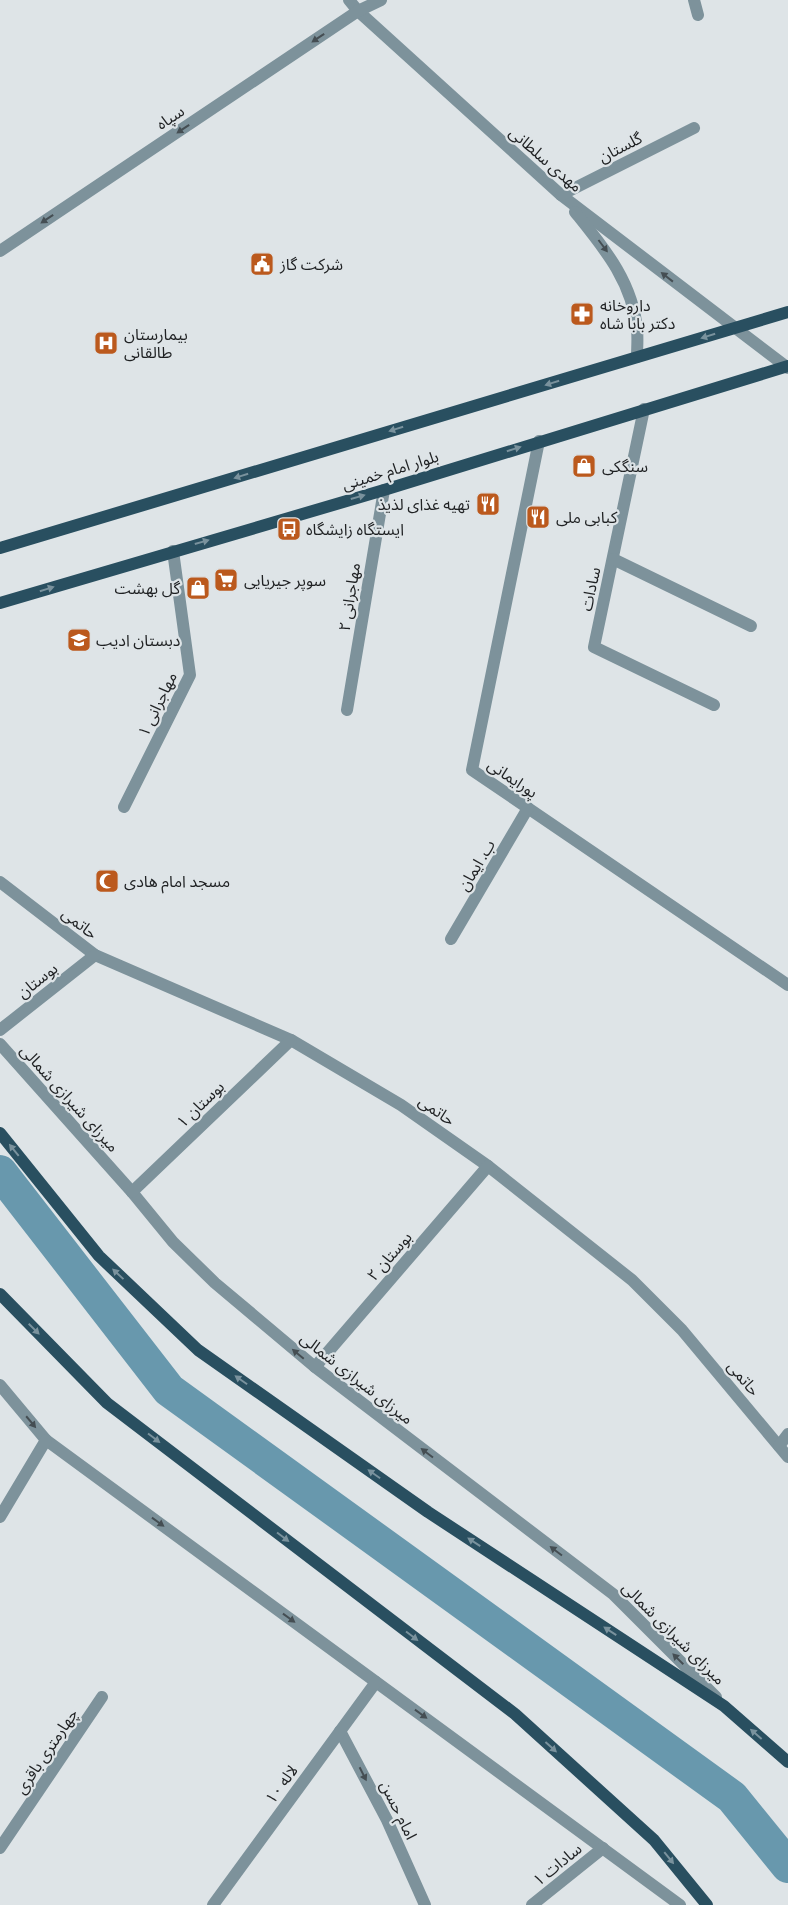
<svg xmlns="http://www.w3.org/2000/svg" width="788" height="1905" font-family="Cabin,'Noto Sans Arabic',sans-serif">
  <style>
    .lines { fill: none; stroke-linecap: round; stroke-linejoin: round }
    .canal { stroke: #6898ad; stroke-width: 34 }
    .minor { stroke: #7d929b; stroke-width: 12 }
    .major { stroke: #294f60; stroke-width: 12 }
    .oneway { fill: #454e53 }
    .oneway2 { fill: #7a929d }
    .labels { text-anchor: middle; stroke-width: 4.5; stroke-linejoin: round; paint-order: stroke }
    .street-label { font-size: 16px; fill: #1f2123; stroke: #dee4e7 }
    .poi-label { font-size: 16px; fill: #1f2123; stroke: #dee4e7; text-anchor: start }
  </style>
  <rect width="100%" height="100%" fill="#dee4e7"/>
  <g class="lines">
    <path class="canal" d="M0,1172L169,1390L732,1797L788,1866"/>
    <g class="minor">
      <path d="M349,0L358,11L561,195L788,368"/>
      <path d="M694,0L698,15"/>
      <path d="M561,195L694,128"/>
      <path d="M575,212C604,248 633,282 637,330C638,339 637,348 637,357"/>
      <path d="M0,251L358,11L381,0"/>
      <path d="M644,409L594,647L714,705"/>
      <path d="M539,441L472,770L788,985"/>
      <path d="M613,559L751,626"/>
      <path d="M347,710L384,490"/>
      <path d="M124,807L190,675L173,551"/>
      <path d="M0,882L95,955L291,1040L401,1105L488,1166L632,1280L682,1330L788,1457"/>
      <path d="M451,939L528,808"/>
      <path d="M0,1030L95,955"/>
      <path d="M0,1044L132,1192L173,1242L215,1283L315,1367L613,1594L716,1697"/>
      <path d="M132,1192L291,1040"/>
      <path d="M315,1367L488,1166"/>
      <path d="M0,1385L46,1440L680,1905"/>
      <path d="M779,1446L788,1434"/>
      <path d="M0,1517L46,1440"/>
      <path d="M340,1731L387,1820L425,1905"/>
      <path d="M0,1848L102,1697"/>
      <path d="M213,1905L376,1682"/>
      <path d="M532,1905L603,1848"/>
    </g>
    <g class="major">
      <path d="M0,548L788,312"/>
      <path d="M0,603L384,490L788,366"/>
      <path d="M0,1133L99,1256L198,1350L428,1512L724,1706L788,1762"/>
      <path d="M0,1294L107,1403L515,1714L654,1840L707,1905"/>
    </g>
  </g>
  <defs><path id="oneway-solid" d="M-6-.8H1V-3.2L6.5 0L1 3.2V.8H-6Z" transform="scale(1.25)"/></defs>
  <g class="oneway">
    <use href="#oneway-solid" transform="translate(318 38) rotate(146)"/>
    <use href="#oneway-solid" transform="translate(183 129) rotate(146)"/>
    <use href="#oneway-solid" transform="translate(47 219) rotate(146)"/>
    <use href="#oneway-solid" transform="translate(603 246) rotate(53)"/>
    <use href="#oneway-solid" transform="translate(667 277) rotate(-142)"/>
    <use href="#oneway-solid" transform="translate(298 1354) rotate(-140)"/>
    <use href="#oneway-solid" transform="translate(31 1422) rotate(50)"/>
    <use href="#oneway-solid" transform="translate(427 1453) rotate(-143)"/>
    <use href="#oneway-solid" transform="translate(158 1522) rotate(36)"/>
    <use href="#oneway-solid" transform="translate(556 1551) rotate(-143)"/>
    <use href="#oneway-solid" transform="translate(289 1618) rotate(36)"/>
    <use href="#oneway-solid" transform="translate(678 1659) rotate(-135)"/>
    <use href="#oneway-solid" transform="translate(421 1714) rotate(36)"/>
    <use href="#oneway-solid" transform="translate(363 1774) rotate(63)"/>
  </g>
  <g class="oneway2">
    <use href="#oneway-solid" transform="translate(708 336) rotate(163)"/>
    <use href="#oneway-solid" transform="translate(552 383) rotate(163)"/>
    <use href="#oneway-solid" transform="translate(396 429) rotate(163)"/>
    <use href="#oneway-solid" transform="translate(514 449) rotate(-17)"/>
    <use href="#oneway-solid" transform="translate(241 476) rotate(163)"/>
    <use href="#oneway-solid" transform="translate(358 497) rotate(-16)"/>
    <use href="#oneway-solid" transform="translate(202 542) rotate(-16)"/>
    <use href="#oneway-solid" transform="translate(47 589) rotate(-17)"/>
    <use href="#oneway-solid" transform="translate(14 1150) rotate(-129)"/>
    <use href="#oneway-solid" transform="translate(118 1274) rotate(-137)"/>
    <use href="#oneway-solid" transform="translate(34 1329) rotate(45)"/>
    <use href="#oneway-solid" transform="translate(241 1380) rotate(-145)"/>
    <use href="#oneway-solid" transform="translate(154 1438) rotate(37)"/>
    <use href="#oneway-solid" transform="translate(374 1474) rotate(-145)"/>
    <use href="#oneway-solid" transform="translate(283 1537) rotate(37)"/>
    <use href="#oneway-solid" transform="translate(474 1542) rotate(-147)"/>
    <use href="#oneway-solid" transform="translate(610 1631) rotate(-147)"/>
    <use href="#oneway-solid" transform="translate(412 1636) rotate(37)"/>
    <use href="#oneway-solid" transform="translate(756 1734) rotate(-139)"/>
    <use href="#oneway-solid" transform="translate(551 1747) rotate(42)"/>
    <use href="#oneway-solid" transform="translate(669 1858) rotate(51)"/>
  </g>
  <defs>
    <g id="civic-square" transform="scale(1.25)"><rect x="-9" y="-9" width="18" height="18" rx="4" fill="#bb591d" stroke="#dee4e7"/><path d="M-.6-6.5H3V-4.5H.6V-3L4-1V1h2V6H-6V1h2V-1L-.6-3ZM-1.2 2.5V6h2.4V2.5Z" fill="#fff"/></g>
    <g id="pharmacy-square" transform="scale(1.25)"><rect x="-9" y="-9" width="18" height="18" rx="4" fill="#bb591d" stroke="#dee4e7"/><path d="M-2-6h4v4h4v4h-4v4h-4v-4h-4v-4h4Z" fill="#fff"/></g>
    <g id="hospital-square" transform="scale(1.25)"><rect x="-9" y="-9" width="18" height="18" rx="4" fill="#bb591d" stroke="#dee4e7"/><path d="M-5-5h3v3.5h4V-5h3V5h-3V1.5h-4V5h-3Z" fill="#fff"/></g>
    <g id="shop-square" transform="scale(1.25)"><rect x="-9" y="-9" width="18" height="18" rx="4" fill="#bb591d" stroke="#dee4e7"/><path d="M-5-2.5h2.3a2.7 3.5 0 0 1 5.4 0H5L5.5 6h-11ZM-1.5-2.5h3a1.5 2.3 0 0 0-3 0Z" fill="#fff"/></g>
    <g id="restaurant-square" transform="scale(1.25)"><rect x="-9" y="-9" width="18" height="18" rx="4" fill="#bb591d" stroke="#dee4e7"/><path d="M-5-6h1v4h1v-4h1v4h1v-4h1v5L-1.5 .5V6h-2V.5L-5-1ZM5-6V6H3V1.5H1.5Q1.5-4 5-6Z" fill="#fff"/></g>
    <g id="bus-square" transform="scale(1.25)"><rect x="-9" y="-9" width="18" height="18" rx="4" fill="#bb591d" stroke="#dee4e7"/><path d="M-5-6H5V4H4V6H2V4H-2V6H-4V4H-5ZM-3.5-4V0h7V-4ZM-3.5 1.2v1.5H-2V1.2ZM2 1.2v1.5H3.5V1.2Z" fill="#fff"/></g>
    <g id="supermarket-square" transform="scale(1.25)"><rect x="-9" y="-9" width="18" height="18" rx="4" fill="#bb591d" stroke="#dee4e7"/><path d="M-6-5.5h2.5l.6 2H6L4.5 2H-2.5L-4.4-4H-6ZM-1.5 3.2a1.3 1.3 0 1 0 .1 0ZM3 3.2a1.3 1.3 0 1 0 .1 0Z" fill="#fff"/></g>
    <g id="school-square" transform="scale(1.25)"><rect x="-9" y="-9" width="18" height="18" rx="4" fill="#bb591d" stroke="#dee4e7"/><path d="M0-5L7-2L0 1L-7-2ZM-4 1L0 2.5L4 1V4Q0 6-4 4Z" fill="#fff"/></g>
    <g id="mosque-square" transform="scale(1.25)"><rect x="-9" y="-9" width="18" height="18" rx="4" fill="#bb591d" stroke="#dee4e7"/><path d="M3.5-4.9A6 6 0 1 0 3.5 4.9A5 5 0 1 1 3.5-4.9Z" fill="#fff"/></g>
  </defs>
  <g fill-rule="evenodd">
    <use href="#civic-square" x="262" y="264"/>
    <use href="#pharmacy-square" x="582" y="314"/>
    <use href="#hospital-square" x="106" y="343"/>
    <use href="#shop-square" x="584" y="466"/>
    <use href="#restaurant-square" x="488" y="504"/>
    <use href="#restaurant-square" x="538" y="517"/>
    <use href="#bus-square" x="289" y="529"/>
    <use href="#supermarket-square" x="226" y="580"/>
    <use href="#shop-square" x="198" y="588"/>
    <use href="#school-square" x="79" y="640"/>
    <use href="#mosque-square" x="107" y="881"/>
  </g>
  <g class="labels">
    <g class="street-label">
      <text transform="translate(170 117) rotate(-34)" y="6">سپاه</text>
      <text transform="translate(620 147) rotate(-27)" y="6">گلستان</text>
      <text transform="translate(546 159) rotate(41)" y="6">مهدی سلطانی</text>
      <text transform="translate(390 470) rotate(-17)" y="6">بلوار امام خمینی</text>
      <text transform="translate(590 589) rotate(-78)" y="6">سادات</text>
      <text transform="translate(349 597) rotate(-81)" y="6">مهاجرانی ۲</text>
      <text transform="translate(157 704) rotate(-64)" y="6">مهاجرانی ۱</text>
      <text transform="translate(513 778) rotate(34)" y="6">پورایمانی</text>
      <text transform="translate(476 865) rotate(-59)" y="6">ب. ایمان</text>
      <text transform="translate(80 923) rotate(38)" y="6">حاتمی</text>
      <text transform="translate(37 980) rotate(-38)" y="6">بوستان</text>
      <text transform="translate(70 1098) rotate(48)" y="6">میرزای شیرازی شمالی</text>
      <text transform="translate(200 1104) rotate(-44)" y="6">بوستان ۱</text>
      <text transform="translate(437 1110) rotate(35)" y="6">حاتمی</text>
      <text transform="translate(389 1256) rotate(-49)" y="6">بوستان ۲</text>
      <text transform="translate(357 1378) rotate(38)" y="6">میرزای شیرازی شمالی</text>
      <text transform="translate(744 1378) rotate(50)" y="6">حاتمی</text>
      <text transform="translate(674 1633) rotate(45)" y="6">میرزای شیرازی شمالی</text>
      <text transform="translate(46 1751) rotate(-56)" y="6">چهارمتری باقری</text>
      <text transform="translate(281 1784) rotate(-54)" y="6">لاله ۱۰</text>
      <text transform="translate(399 1810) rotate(64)" y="6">امام حسن</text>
      <text transform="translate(557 1864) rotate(-39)" y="6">سادات ۱</text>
    </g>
    <g class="poi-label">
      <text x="280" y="270">شرکت گاز</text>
      <text x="600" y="311">داروخانه<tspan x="600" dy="18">دکتر بابا شاه</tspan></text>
      <text x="124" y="340">بیمارستان<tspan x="124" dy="18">طالقانی</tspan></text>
      <text x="602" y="472">سنگکی</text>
      <text x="470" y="510" text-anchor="end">تهیه غذای لذیذ</text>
      <text x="556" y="523">کبابی ملی</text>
      <text x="306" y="535">ایستگاه زایشگاه</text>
      <text x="244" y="586">سوپر جیریایی</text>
      <text x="180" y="594" text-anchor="end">گل بهشت</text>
      <text x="96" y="646">دبستان ادیب</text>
      <text x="124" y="887">مسجد امام هادی</text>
    </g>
  </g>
</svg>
